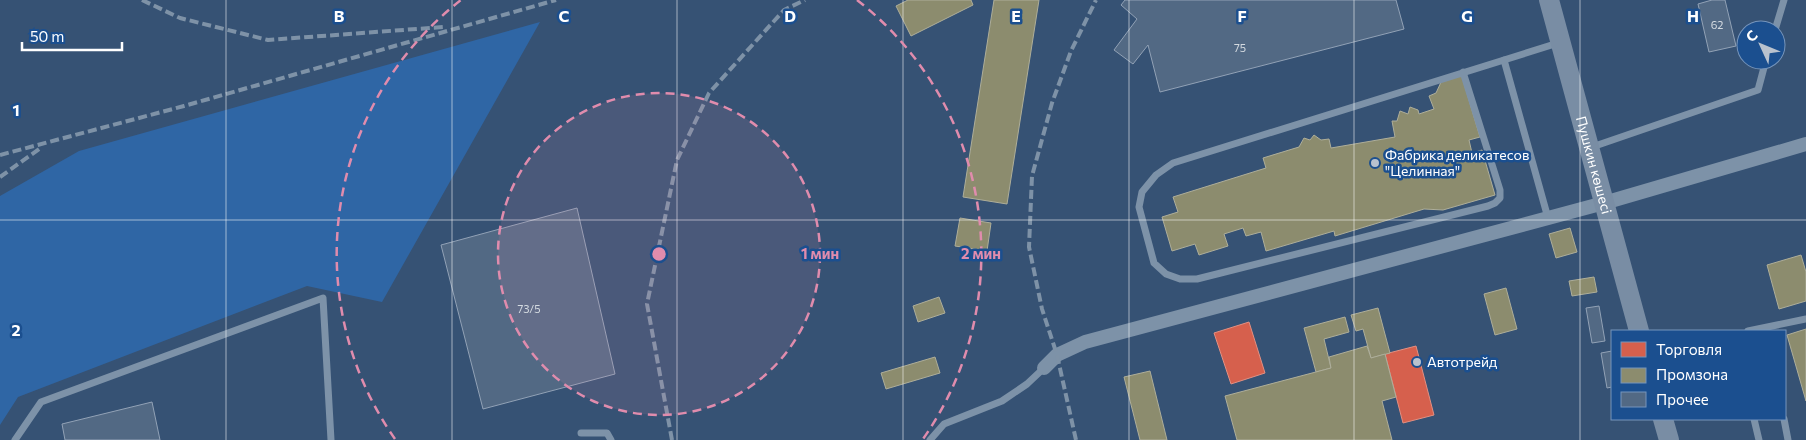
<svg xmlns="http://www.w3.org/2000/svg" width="1806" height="440" font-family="Commissioner,sans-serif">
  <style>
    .green { fill: #2f66a5 }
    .shops { fill: #d6604d; stroke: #e29082 }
    .industry { fill: #8c8c6e; stroke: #aeae9a }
    .building { fill: #526984; stroke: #92a2b6 }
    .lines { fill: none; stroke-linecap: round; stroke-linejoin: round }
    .lane { stroke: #7d92a8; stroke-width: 7 }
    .street { stroke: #7d92a8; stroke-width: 14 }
    .secondary { stroke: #798da4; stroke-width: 20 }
    .rail { stroke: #7e92a7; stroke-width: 4; stroke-dasharray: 9 4; stroke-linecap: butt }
    .grid { fill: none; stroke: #fff; stroke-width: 1; stroke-opacity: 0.55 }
    .ring { fill: none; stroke: #e08cad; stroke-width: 2.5; stroke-dasharray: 9 6 }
    .poi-dot { fill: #b9c2ce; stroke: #1b4f8f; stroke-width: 2 }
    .labels { text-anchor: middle; stroke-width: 5; stroke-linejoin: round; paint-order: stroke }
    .number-label { font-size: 11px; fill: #d4dae0 }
    .poi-label { font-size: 14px; fill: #fff; stroke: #1b4f8f; text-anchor: start }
    .street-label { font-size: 14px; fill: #fff; stroke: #1b4f8f }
    .grid-label { font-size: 16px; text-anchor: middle; font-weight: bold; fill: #fff; stroke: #1b4f8f; stroke-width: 5; stroke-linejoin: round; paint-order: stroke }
    .centre { fill: #e08cad; stroke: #1b4f8f; stroke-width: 2.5 }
    .ring-label { font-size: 15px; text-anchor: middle; font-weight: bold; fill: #e08cad; stroke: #1b4f8f; stroke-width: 5; stroke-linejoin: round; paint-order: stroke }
  </style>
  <rect width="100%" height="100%" fill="#365274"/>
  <path class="green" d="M540,22L382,302L307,286L18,397L0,425V196L79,151Z"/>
  <g class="shops">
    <path d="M1249,322L1265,373L1231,384L1214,333Z"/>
    <path d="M1416,346L1434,415L1403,423L1385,354Z"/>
  </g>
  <g class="industry">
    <path d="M908,0H971L973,5L911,36L896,6Z"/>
    <path d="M994,0H1039L1007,204L963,197Z"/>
    <path d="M1461,73L1480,137L1469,140L1472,153L1482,150L1495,195L1443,210L1424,209L1335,236L1334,231L1266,251L1261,232L1246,236L1243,228L1224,234L1228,246L1199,255L1195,244L1172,251L1162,217L1178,212L1173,197L1266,168L1263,158L1299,147L1304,138L1310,140L1314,135L1321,140L1329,139L1331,148L1395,137L1392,121H1397L1400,111L1408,114L1410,107L1418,110L1419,114L1434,109L1429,96L1436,93L1442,80Z"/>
    <path d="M960,218L991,223L987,251L955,246Z"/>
    <path d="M1570,228L1577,252L1556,258L1549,234Z"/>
    <path d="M1801,255L1806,272V301L1779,309L1767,265Z"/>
    <path d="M1594,277L1597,292L1572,296L1569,281Z"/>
    <path d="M1506,288L1517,329L1495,335L1484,294Z"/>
    <path d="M939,297L945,313L918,322L913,306Z"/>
    <path d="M1378,308L1390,353L1371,358L1363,329L1356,331L1351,315Z"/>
    <path d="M1345,317L1349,332L1324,339L1331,368L1316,372L1304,328Z"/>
    <path d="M1806,329V401L1787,335Z"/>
    <path d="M1367,346L1371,358L1385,354L1396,397L1382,401L1392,440H1237L1225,396L1331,368L1329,357Z"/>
    <path d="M935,357L940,373L886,389L881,373Z"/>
    <path d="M1150,371L1167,440H1140L1124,377Z"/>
  </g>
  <g class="building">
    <path d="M1125,0H1396L1404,29L1160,92L1148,45L1133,64L1114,50L1137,19L1121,5Z"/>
    <path d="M1712,0H1725L1736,46L1709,52L1698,4Z"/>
    <path d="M577,208L615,374L483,409L441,245Z"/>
    <path d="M1599,306L1605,341L1592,343L1586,308Z"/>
    <path d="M1612,351V387L1607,388L1601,353Z"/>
    <path d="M152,402L160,440H65L62,424Z"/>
  </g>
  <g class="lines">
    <g class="lane">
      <path d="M1775,30L1784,0"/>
      <path d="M1504,60L1548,218"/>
      <path d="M1463,72L1500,190V198L1495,203L1488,206L1197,279H1180L1166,274L1154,263L1139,207L1142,192L1156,175L1173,163L1504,60L1558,43"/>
      <path d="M1592,147L1758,90L1766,60"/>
      <path d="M1748,331L1806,319"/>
      <path d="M1754,419L1759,440"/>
      <path d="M1784,419L1788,440"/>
      <path d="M581,433H607L611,440"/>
      <path d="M15,440L41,402L323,298L331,440"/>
      <path d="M930,440L944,424L1002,401L1027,384L1044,368"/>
    </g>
    <path class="street" d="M1044,368L1057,355L1085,342L1604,203L1806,144"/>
    <g class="secondary">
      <path id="s1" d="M1549,0L1639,331"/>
      <path d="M1663,419L1669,440"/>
    </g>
    <g class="rail">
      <path d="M142,0L180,18L268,40L443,27"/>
      <path d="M0,155L184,106L556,0"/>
      <path d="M0,177L42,147"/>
      <path d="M672,440L647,304L677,160L709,93L784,10L805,0"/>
      <path d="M1076,440L1057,355L1042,309L1029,247L1032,176L1052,103L1071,51L1096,0"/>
    </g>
  </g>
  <path class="grid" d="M226,0V440M452,0V440M677,0V440M903,0V440M1129,0V440M1354,0V440M1580,0V440M0,220H1806"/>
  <circle cx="659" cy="254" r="161" fill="#e08cad" fill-opacity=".12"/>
  <g class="ring">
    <circle cx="659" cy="254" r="161"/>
    <path d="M395 439A322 322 0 0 1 461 0M857 0A322 322 0 0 1 923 439"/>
  </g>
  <g class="poi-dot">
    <circle cx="1375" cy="163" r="5"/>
    <circle cx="1417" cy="362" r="5"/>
  </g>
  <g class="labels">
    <g class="number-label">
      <text x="1717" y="29">62</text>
      <text x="1240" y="52">75</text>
      <text x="529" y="313">73/5</text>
    </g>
    <g class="poi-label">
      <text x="1385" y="160">Фабрика деликатесов<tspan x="1385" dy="16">"Целинная"</tspan></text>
      <text x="1427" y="367">Автотрейд</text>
    </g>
    <g class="street-label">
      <text dy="5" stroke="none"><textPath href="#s1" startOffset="171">Пушкин көшесі</textPath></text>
    </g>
  </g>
  <g class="grid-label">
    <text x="339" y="22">B</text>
    <text x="564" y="22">C</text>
    <text x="790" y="22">D</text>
    <text x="1016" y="22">E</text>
    <text x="1242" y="22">F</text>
    <text x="1467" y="22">G</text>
    <text x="1693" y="22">H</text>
    <text x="16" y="116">1</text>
    <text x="16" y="336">2</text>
  </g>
  <circle cx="659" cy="254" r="8" class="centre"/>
  <g class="ring-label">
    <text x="820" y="259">1 мин</text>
    <text x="981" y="259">2 мин</text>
  </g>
  <rect x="1611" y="330" width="175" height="90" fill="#1b4f8f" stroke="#7695bc"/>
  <rect x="1621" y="342" width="25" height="15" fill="#d6604d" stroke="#7695bc"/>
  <text x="1656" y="355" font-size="15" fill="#ffffff">Торговля</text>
  <rect x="1621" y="368" width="25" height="15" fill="#8c8c6e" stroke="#7695bc"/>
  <text x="1656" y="380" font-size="15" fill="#ffffff">Промзона</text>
  <rect x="1621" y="392" width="25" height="15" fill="#526984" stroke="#7695bc"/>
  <text x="1656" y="405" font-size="15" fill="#ffffff">Прочее</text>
  <g transform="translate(1761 45) rotate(314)"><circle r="24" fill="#1b4f8f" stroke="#7695bc"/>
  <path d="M0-4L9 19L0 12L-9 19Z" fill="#b9c2ce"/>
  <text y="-8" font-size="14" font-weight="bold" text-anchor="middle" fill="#ffffff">С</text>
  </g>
  <path d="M22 42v8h100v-8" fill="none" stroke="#ffffff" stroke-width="2.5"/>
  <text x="30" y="42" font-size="15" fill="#ffffff" stroke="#1b4f8f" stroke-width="4" paint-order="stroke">50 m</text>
</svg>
